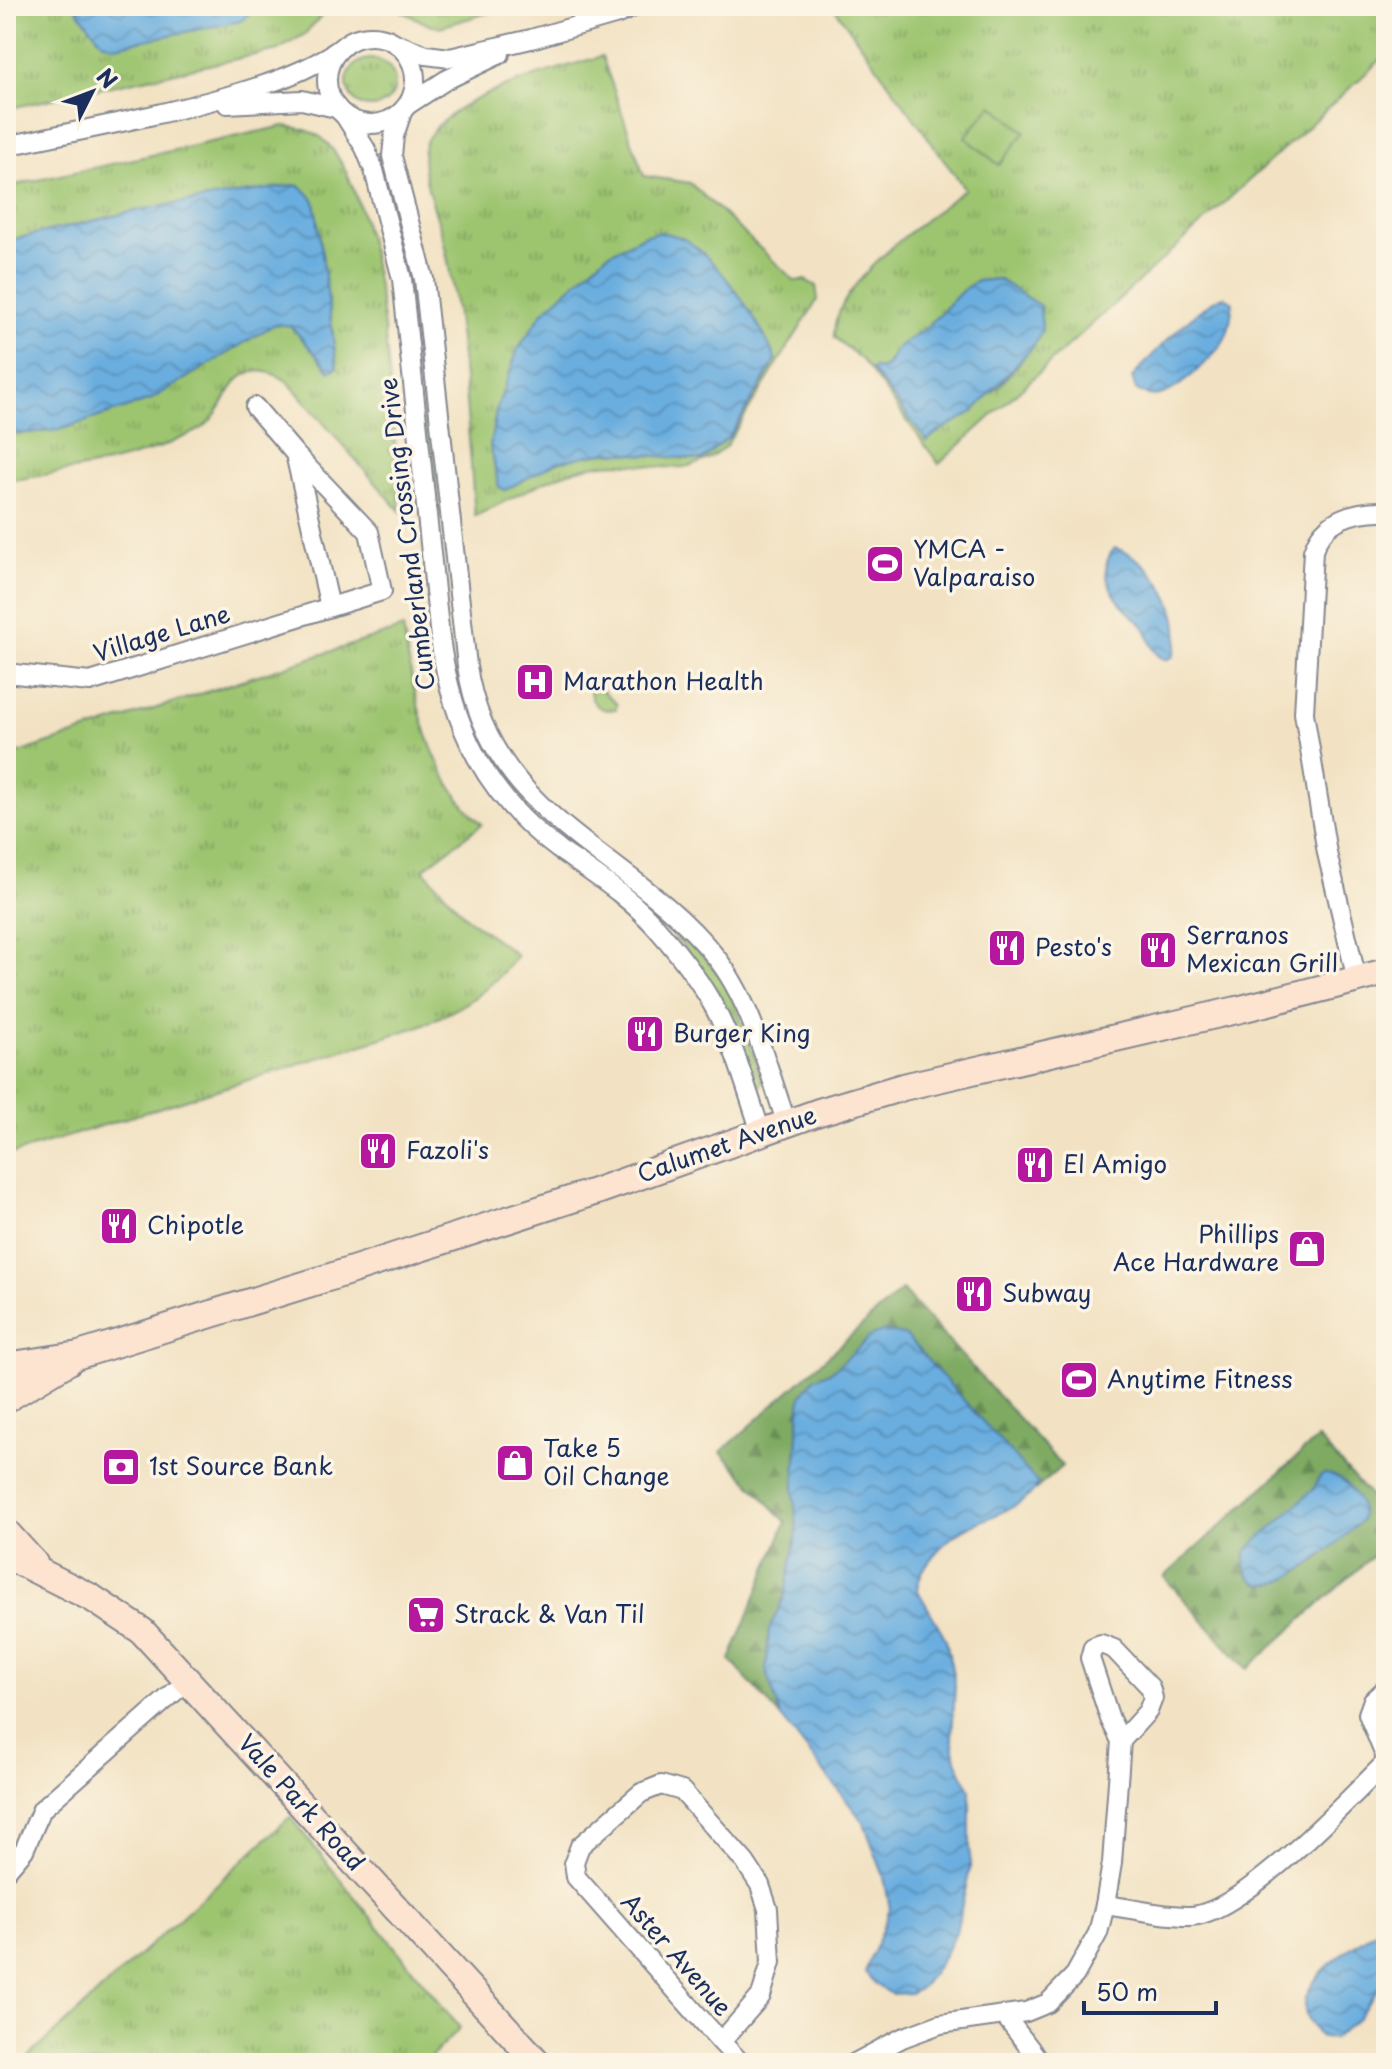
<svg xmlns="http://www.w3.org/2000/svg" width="1392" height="2069" font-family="'Playpen Sans',sans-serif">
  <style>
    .grass { fill: url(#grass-tufts); stroke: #5c7a67; stroke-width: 2; fill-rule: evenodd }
    .forest { fill: url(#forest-firs); stroke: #4c6c60; stroke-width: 2; fill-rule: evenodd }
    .garden { fill: #9dc570; stroke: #5c7a67; stroke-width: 2 }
    .water { fill: url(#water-waves); stroke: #426e9e; stroke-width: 2 }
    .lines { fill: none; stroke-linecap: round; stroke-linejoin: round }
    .street-casing { stroke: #868890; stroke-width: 22 }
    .secondary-casing { stroke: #868890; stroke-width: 30 }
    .street { stroke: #fff; stroke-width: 18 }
    .secondary { stroke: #fde4d1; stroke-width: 26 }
    .labels { text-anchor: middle; stroke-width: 7; stroke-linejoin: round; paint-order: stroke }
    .street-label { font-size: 24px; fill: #1b2f5e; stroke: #fcf5e5 }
    .poi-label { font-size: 24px; fill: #1b2f5e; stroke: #fcf5e5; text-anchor: start }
  </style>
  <defs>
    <pattern id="grass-tufts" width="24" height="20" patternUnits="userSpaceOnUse" patternTransform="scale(2)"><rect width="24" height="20" fill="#9dc570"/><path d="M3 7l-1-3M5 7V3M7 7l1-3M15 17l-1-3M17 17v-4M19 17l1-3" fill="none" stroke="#7fa05f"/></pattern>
    <pattern id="forest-firs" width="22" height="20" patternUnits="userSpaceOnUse" patternTransform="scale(2)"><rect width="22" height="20" fill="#7eaa62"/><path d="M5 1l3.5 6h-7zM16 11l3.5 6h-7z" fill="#668b54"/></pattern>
    <pattern id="water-waves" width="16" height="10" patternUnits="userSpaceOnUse" patternTransform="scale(2)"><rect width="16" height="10" fill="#6aaedf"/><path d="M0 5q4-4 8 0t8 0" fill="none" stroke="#568eb8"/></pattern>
  </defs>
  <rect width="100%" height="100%" fill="#fcf5e5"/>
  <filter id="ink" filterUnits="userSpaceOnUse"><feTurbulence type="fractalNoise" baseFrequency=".0125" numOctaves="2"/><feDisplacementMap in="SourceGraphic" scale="16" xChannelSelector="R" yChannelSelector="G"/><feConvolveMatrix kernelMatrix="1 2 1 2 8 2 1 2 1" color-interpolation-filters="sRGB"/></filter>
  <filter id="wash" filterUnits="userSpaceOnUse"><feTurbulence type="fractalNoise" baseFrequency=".006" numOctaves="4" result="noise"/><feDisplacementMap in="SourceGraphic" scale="32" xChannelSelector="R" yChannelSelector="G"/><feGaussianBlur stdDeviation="1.8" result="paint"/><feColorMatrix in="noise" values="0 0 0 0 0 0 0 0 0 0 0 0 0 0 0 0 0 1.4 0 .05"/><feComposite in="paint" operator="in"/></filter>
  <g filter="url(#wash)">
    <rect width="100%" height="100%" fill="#f2e2c3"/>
    <g class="grass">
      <path d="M6,6H74L102,42L250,13L253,6H340L322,15L305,34L278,50L6,109Z"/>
      <path d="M392,6H511L440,27L429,25Z"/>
      <path d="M833,6H1382L1386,10V55L939,464L862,360L834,337C832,283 926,220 965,189ZM998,279L1040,306L1042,330L1034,345L999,387L927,440L872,369L885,367L897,348L928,326L962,291L977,281Z"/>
      <path d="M602,56L644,176L690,183L795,281L805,280L816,286L818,299L726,446C680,488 643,454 590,466C550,475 512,499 475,516C467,424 464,329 443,238C437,212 413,161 428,138C457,93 552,71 602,56ZM645,235L688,459C645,454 597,446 556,463C538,470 522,481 505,489L499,487L490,446L543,312L606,255Z"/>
      <circle cx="371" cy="83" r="24"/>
      <path d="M284,126C301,128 317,131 328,144C386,210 392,421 400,511L289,383C279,375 263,368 249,373C228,381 224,410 207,424C202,430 193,433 186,436C130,464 67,471 6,481V435L59,430L150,400L275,324L291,326L330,371L337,367L315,202L144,209L6,241V187Z"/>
      <path d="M383,162L404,232L418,300L441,520L433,500L401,238L381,163Z"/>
      <path d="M403,628C414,697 428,775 482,824L423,869L467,918L517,955C488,994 461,1009 417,1027L6,1156V757Z"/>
      <path d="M591,684H595L617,704L616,709C598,713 587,700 591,684Z"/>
      <path d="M674,936C684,943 697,949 705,958C736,989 748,1040 762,1080L760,1086L753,1081L719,993Z"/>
      <path d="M290,1817L460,2028L425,2063H22Z"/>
    </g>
    <g class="forest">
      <path d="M902,1290L1062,1466L1035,1490L1038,1483L871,1337L834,1370L814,1379L801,1396L794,1488L797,1531L785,1595L769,1631L766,1670L781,1717L730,1660L786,1522L721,1452Z"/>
      <path d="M1318,1438L1386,1514V1544L1247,1669L1164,1577ZM1319,1478H1339C1355,1493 1356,1500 1361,1521L1317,1560L1273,1584L1247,1550L1313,1490Z"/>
    </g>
    <path class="garden" d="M992,105L1025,132L999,165L965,137Z"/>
    <g class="water">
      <path d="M74,6H253L250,13L241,21L115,46L102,42Z"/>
      <path d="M293,185L301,186L315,201L337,368L330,371L291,326L275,324L150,400L59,430L6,435V241L144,209Z"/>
      <path d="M660,232C668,234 677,235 684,239C720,260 760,322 776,360L730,436L702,460L610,452L585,456L557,462L505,490L499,487L490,446L496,411L518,349L543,312L606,255L645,235Z"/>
      <path d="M998,279L1040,306L1042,330L1034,345L974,411C959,423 941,426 927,441L871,369L886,367L897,348L928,326L962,291L977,281Z"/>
      <path d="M1224,296L1233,302C1231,314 1231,327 1225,338C1216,355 1179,391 1160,395C1151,397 1144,394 1136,390L1132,378C1151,356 1198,305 1224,296Z"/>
      <path d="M1115,548C1156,560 1190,617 1173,657L1164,660C1148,648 1153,644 1145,629C1141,622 1132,616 1127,610C1110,593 1097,568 1115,548Z"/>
      <path d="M885,1331L906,1336L1038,1483C1029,1508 983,1517 963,1530C944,1541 919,1567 917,1589L946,1639L955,1685L952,1738L956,1760L970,1790V1869L956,1932L941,1961L922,1987L910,1994L893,1995L875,1984L865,1972L890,1909L884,1877L864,1823L781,1717L766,1670L769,1630L785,1595L797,1531L794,1488L801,1396L814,1379L834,1370L871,1336Z"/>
      <path d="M1324,1474C1346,1474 1365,1501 1361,1521C1345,1536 1273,1605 1252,1579C1245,1571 1243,1560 1247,1550L1313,1490L1319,1478Z"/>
      <path d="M1386,1924V1979L1356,2020L1333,2039L1319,2036C1313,2027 1305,2018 1305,2008C1303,1974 1361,1941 1386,1924Z"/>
    </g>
  </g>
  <g filter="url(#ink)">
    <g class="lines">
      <g class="street-casing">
        <g id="street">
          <circle cx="371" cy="80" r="44"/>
          <path d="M400,45L426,55L450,58L531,39L618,14L636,6"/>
          <path d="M227,104L302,100L336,108"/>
          <path d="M409,104L446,80L500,54"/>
          <path d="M402,112L394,136L392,156L424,279L467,666C490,820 631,851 715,956C751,1000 768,1070 787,1124"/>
          <path d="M345,116L365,148L374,170L402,279L440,638C452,726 485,795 558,849C595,875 632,898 661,933C681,956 700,981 714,1007C735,1046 747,1091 761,1132"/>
          <path d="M6,146C80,130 155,117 228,96C269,84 307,72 341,48"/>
          <path d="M296,458L330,607"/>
          <path d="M6,673L90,682L382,591L369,532L296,455L255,407"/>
          <path d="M1357,980L1327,853L1304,713L1313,551C1323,519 1355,510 1386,511"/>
          <path d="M1386,1689L1373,1700L1368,1714L1386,1758"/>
          <path d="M6,1871L24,1850L42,1809L188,1680"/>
          <path d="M1105,1905C1131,1908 1164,1917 1190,1916C1240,1915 1349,1799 1386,1762"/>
          <path d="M1005,2016L1041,2063"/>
          <path d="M721,2042L761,1996L771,1962L768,1909L760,1885L745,1862L682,1791L661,1785L641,1793L580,1846L574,1862L576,1877L721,2042L741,2063"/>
          <path d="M855,2063L902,2038L940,2024L1026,2012L1048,2003L1075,1975L1098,1933L1105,1905L1112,1863L1121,1741L1110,1719L1090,1658L1093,1647L1101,1644L1114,1649L1150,1687L1153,1698L1148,1711L1121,1741"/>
        </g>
      </g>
      <g class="secondary-casing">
        <g id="secondary">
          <path d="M6,1366L79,1355L340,1274L597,1191L819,1112L903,1087L1241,1009L1386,972"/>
          <path d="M6,1399L69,1361"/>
          <path d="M6,1532L34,1563"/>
          <path d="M6,1555L92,1598L142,1631L538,2063"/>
        </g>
      </g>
      <use href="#street" class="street"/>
      <use href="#secondary" class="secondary"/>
    </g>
  </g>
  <defs>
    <g id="stadium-square" transform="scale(2)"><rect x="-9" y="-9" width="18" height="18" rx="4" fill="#b5179e" stroke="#fcf5e5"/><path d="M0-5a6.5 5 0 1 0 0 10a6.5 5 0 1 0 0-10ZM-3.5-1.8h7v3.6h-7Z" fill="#fff"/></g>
    <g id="hospital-square" transform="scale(2)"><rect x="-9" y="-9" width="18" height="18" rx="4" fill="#b5179e" stroke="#fcf5e5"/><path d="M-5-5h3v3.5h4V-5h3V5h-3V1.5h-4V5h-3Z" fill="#fff"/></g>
    <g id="restaurant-square" transform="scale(2)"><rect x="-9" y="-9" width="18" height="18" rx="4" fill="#b5179e" stroke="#fcf5e5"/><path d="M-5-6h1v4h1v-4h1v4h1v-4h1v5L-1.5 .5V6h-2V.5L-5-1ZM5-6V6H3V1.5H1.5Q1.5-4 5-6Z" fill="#fff"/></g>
    <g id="shop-square" transform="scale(2)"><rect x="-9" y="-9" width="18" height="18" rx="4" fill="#b5179e" stroke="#fcf5e5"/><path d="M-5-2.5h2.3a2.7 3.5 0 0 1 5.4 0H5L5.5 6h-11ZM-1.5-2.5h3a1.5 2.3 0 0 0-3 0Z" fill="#fff"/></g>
    <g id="bank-square" transform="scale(2)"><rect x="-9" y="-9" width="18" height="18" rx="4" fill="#b5179e" stroke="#fcf5e5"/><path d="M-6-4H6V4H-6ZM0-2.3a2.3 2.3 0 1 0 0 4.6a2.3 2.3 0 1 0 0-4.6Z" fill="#fff"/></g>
    <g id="supermarket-square" transform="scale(2)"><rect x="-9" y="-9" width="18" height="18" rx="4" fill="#b5179e" stroke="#fcf5e5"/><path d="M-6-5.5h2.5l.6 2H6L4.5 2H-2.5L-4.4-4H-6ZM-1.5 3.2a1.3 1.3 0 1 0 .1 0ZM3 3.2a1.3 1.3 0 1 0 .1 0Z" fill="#fff"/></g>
  </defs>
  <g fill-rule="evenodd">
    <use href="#stadium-square" x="885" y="564"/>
    <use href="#hospital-square" x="535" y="682"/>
    <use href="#restaurant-square" x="1007" y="948"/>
    <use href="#restaurant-square" x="1158" y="950"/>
    <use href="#restaurant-square" x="645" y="1034"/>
    <use href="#restaurant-square" x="378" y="1151"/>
    <use href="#restaurant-square" x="1035" y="1165"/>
    <use href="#restaurant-square" x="119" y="1226"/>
    <use href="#shop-square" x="1307" y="1249"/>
    <use href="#restaurant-square" x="974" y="1294"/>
    <use href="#stadium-square" x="1079" y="1380"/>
    <use href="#shop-square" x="515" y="1463"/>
    <use href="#bank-square" x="121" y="1467"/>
    <use href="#supermarket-square" x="426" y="1615"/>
  </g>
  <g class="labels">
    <g class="street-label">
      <text transform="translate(408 534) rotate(-97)" y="8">Cumberland Crossing Drive</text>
      <text transform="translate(162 634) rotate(-17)" y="8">Village Lane</text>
      <text transform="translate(727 1145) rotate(-19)" y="8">Calumet Avenue</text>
      <text transform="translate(301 1803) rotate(48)" y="8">Vale Park Road</text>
      <text transform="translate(676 1955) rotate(49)" y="8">Aster Avenue</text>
    </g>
    <g class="poi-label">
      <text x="913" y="558">YMCA -<tspan x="913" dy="28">Valparaiso</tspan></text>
      <text x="563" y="690">Marathon Health</text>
      <text x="1186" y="944">Serranos<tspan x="1186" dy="28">Mexican Grill</tspan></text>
      <text x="1035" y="956">Pesto's</text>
      <text x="673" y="1042">Burger King</text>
      <text x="406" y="1159">Fazoli's</text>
      <text x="1063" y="1173">El Amigo</text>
      <text x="147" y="1234">Chipotle</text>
      <text x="1279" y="1243" text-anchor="end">Phillips<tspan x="1279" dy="28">Ace Hardware</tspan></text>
      <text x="1002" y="1302">Subway</text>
      <text x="1107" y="1388">Anytime Fitness</text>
      <text x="543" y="1457">Take 5<tspan x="543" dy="28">Oil Change</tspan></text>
      <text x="149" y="1475">1st Source Bank</text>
      <text x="454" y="1623">Strack &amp; Van Til</text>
    </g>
  </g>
  <rect width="1392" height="2069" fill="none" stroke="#fcf5e5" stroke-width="32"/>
  <g transform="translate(92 92) rotate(48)" stroke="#fcf5e5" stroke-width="6" paint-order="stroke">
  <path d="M0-6L14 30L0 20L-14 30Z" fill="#1b2f5e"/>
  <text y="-12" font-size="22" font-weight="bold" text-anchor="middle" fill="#1b2f5e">N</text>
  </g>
  <path d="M1084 2001v12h132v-12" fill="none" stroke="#1b2f5e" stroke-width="4"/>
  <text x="1096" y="2001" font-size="24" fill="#1b2f5e" stroke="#fcf5e5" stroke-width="6" paint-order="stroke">50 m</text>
</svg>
